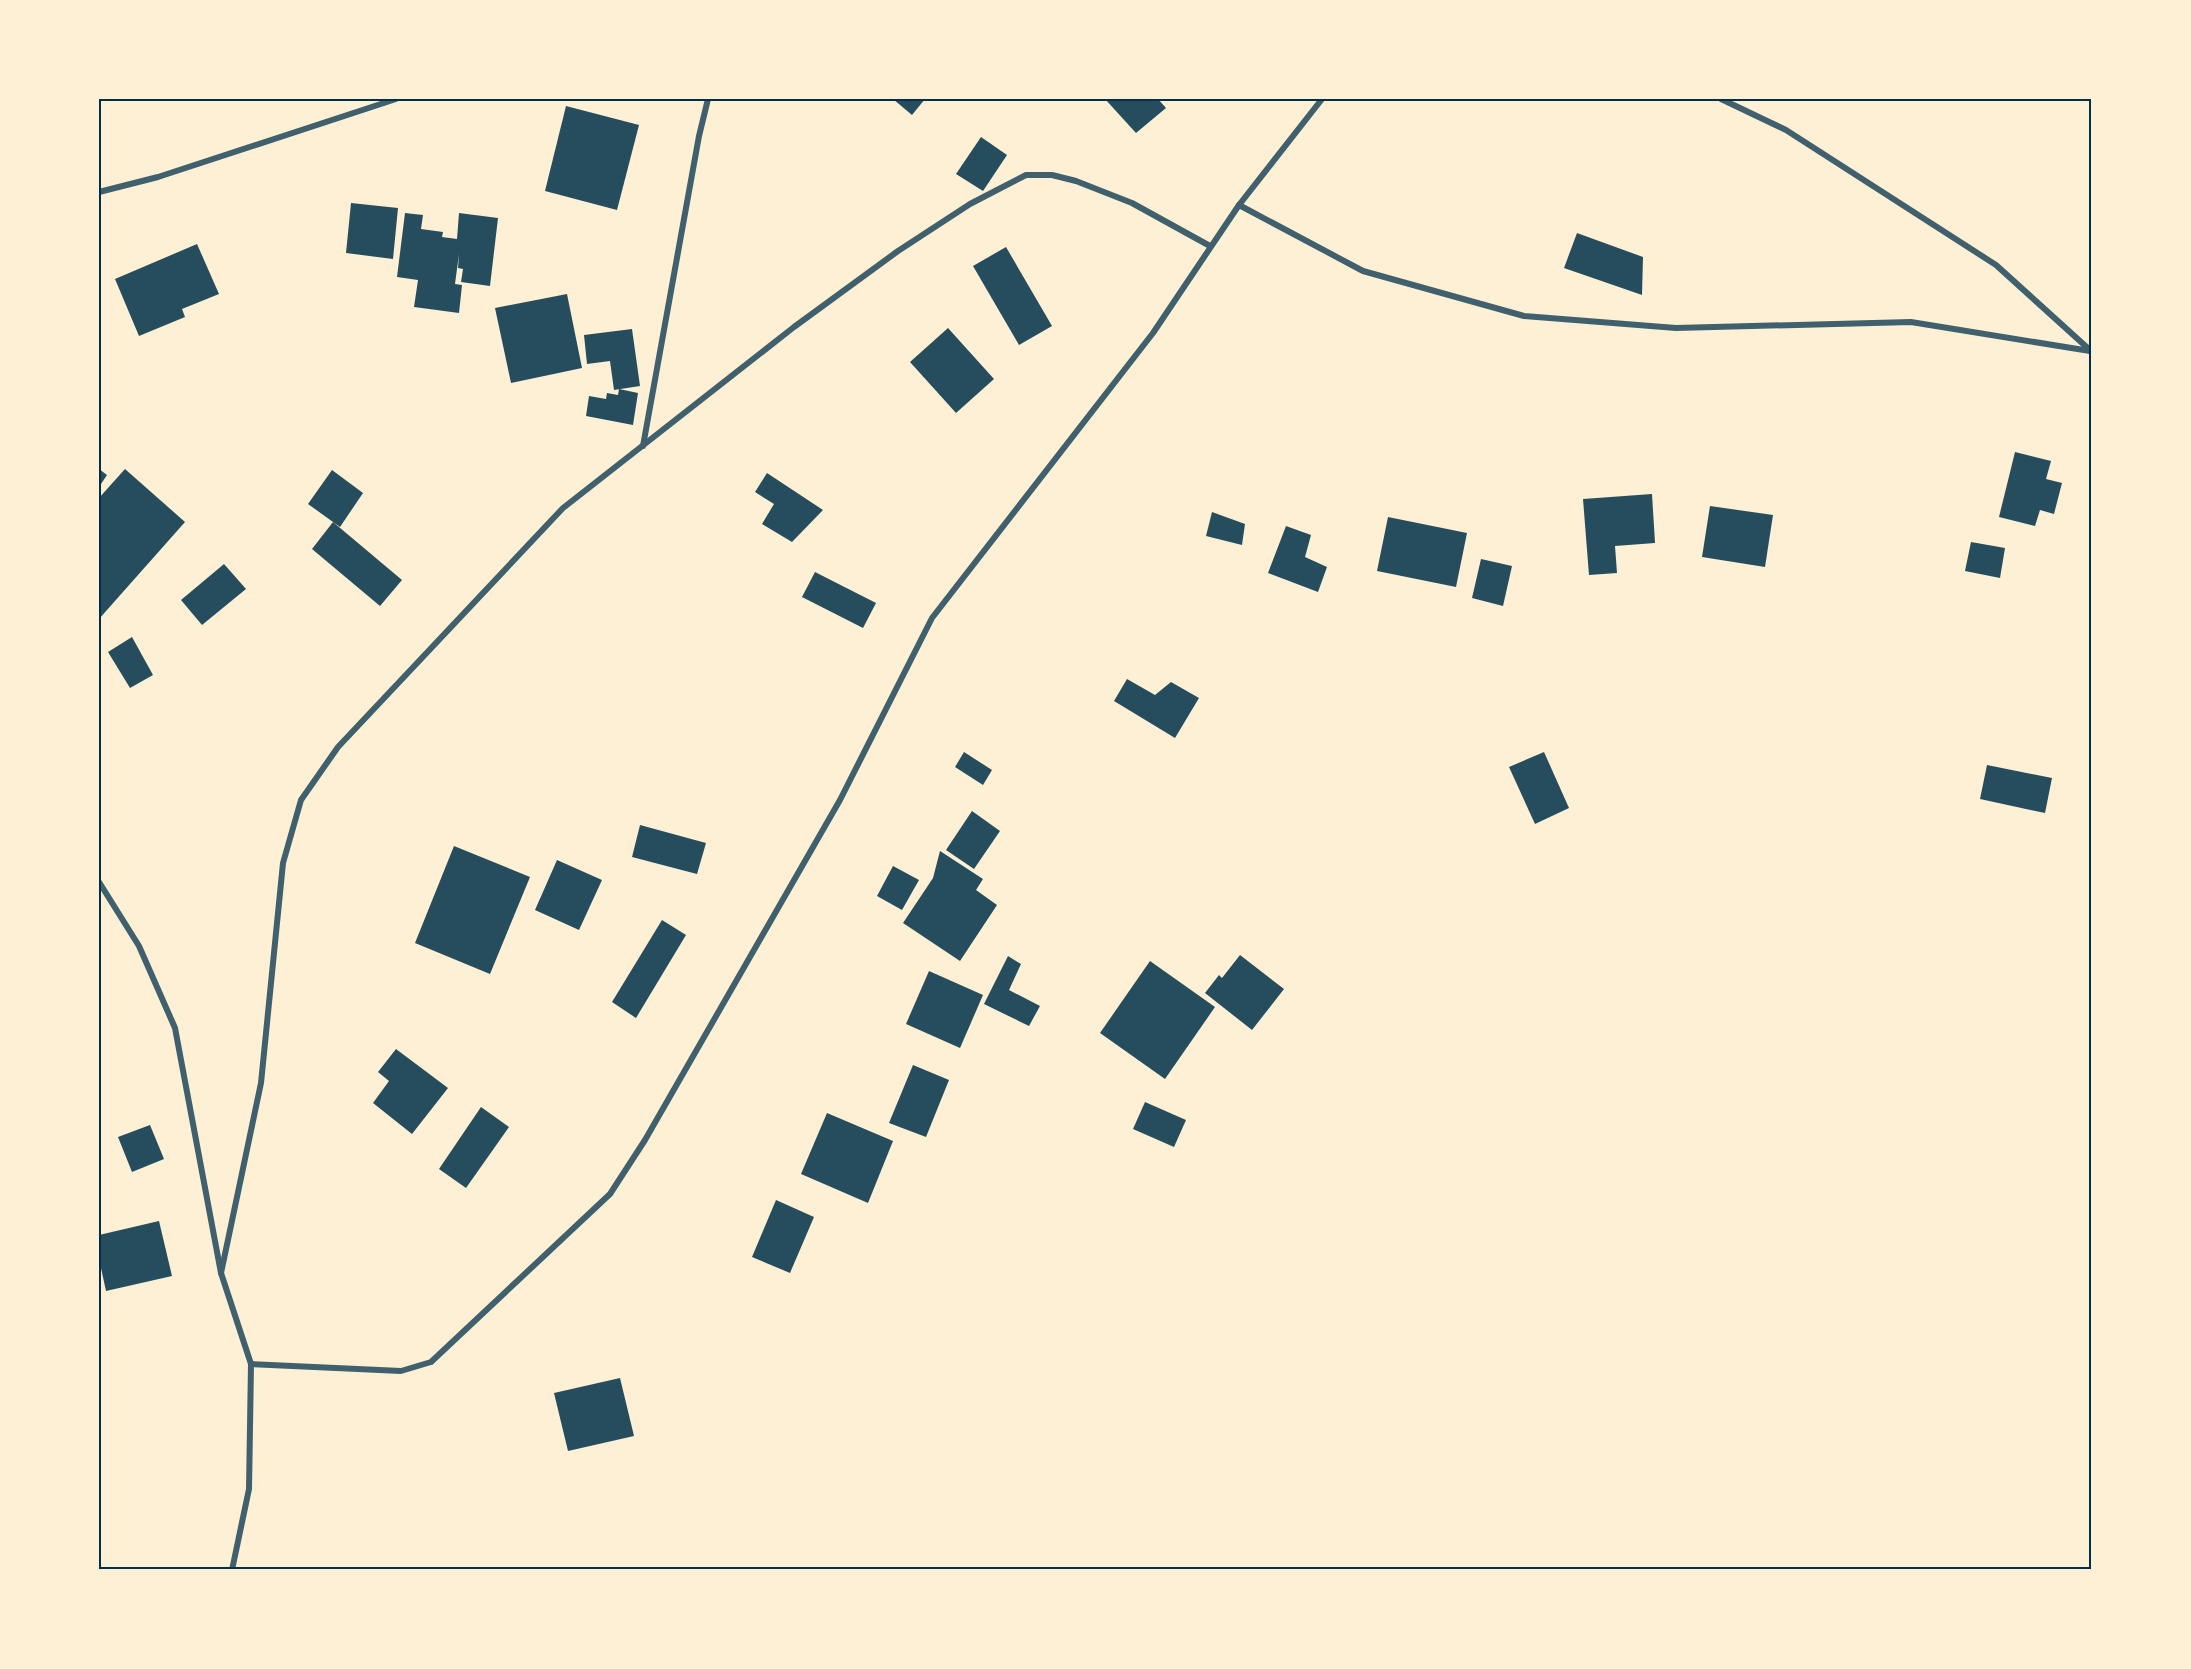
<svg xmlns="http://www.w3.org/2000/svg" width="2191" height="1669" font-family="'Roboto Condensed',sans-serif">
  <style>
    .building { fill: #264d5e }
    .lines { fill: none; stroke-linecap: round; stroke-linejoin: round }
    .minor { stroke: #3f606c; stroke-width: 6 }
    .neatline { fill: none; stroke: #003049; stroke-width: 2 }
  </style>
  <rect width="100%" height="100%" fill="#fdf0d5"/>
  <g class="building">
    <path d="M893,99H925L912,115Z"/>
    <path d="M1105,99H1158L1166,108L1136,133Z"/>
    <path d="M566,106L639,125L617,210L545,191Z"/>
    <path d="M981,137L1007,155L983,191L956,174Z"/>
    <path d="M351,203L398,208L393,259L346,253Z"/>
    <path d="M405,213L423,215L421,229L443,232L442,237L457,239L459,213L498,218L490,286L461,282L463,269L458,268L459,254L455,284L462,285L459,313L414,307L418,280L397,277Z"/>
    <path d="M1577,233L1643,257L1642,295L1564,268Z"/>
    <path d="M197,244L219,294L182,309L185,317L139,336L115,279Z"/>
    <path d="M1006,247L1052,326L1019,345L973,266Z"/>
    <path d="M567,294L582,368L511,383L495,308Z"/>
    <path d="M948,328L994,379L956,413L910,362Z"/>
    <path d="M632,329L640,386L614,390L610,361L587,364L584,335Z"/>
    <path d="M619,389L638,393L633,425L586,416L589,396L606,399L607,393L618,395Z"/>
    <path d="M2015,452L2051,461L2046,479L2062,483L2054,514L2040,510L2035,526L1999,517Z"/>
    <path d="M99,469L107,475L99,487Z"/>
    <path d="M125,469L185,522L99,619V498Z"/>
    <path d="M332,470L363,493L340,527L308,504Z"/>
    <path d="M767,473L823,510L792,542L762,524L774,504L755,492Z"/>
    <path d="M1652,494L1655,543L1615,546L1617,573L1589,575L1583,499Z"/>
    <path d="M1710,506L1773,515L1765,567L1702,557Z"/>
    <path d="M1212,512L1245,524L1242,545L1206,536Z"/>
    <path d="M1388,517L1467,533L1456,587L1377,571Z"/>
    <path d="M333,522L402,580L380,606L312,549Z"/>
    <path d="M1286,526L1311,535L1305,557L1327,567L1318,592L1268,573Z"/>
    <path d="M1971,542L2005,548L2000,578L1965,571Z"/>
    <path d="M1481,559L1512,566L1503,606L1472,598Z"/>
    <path d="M224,564L246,589L202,625L181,600Z"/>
    <path d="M815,572L876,603L863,628L802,597Z"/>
    <path d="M132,637L153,675L130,688L108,652Z"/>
    <path d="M1127,679L1155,695L1171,682L1199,698L1175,738L1114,701Z"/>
    <path d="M964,752L992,770L983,785L955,767Z"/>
    <path d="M1544,752L1569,808L1535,824L1509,767Z"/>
    <path d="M1987,765L2052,778L2045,813L1980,799Z"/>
    <path d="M972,811L1000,831L974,869L946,850Z"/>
    <path d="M640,825L706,843L697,874L632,857Z"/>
    <path d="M454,846L530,877L490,974L415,943Z"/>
    <path d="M940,851L983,879L976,890L997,905L960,961L903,923L933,878Z"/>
    <path d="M557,860L602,880L579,930L535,910Z"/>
    <path d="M893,866L919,880L902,910L877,896Z"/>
    <path d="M662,920L686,935L636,1018L612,1002Z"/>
    <path d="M1240,955L1284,989L1252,1030L1205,993L1219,975L1222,978Z"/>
    <path d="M1008,956L1021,964L1009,990L1040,1006L1029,1026L984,1004Z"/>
    <path d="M1150,961L1215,1007L1165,1079L1100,1033Z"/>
    <path d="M929,971L983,995L960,1048L906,1024Z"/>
    <path d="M396,1049L448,1088L412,1134L373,1103L389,1081L378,1072Z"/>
    <path d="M913,1065L949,1080L926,1137L889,1123Z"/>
    <path d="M1145,1102L1186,1120L1174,1147L1133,1129Z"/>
    <path d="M481,1107L509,1127L466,1188L439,1169Z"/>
    <path d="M827,1113L893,1141L868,1203L801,1174Z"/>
    <path d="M150,1125L164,1159L132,1172L118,1137Z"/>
    <path d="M776,1200L814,1217L790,1273L752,1257Z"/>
    <path d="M159,1221L172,1276L106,1291L99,1259V1235Z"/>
    <path d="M620,1378L634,1436L568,1451L554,1393Z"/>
  </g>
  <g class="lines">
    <g class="minor">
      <path d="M1721,99L1786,130L1996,265L2091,351"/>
      <path d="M99,192L158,177L396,99"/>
      <path d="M1239,205L1363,271L1524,316L1676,328L1911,322L2090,351"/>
      <path d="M643,446L699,136L708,99"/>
      <path d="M99,882L139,946L175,1028L221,1273L251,1364L249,1489L232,1570"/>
      <path d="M221,1273L261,1083L283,863L301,800L338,747L563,508L794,327L898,251L970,204L1026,175H1052L1076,181L1132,203L1210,246"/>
      <path d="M251,1364L401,1371L431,1362L610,1194L645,1140L840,800L932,618L1153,333L1239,205L1322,99"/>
    </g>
  </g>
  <rect width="2191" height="1669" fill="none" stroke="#fdf0d5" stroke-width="201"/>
  <rect x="100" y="100" width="1990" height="1468" class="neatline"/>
</svg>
